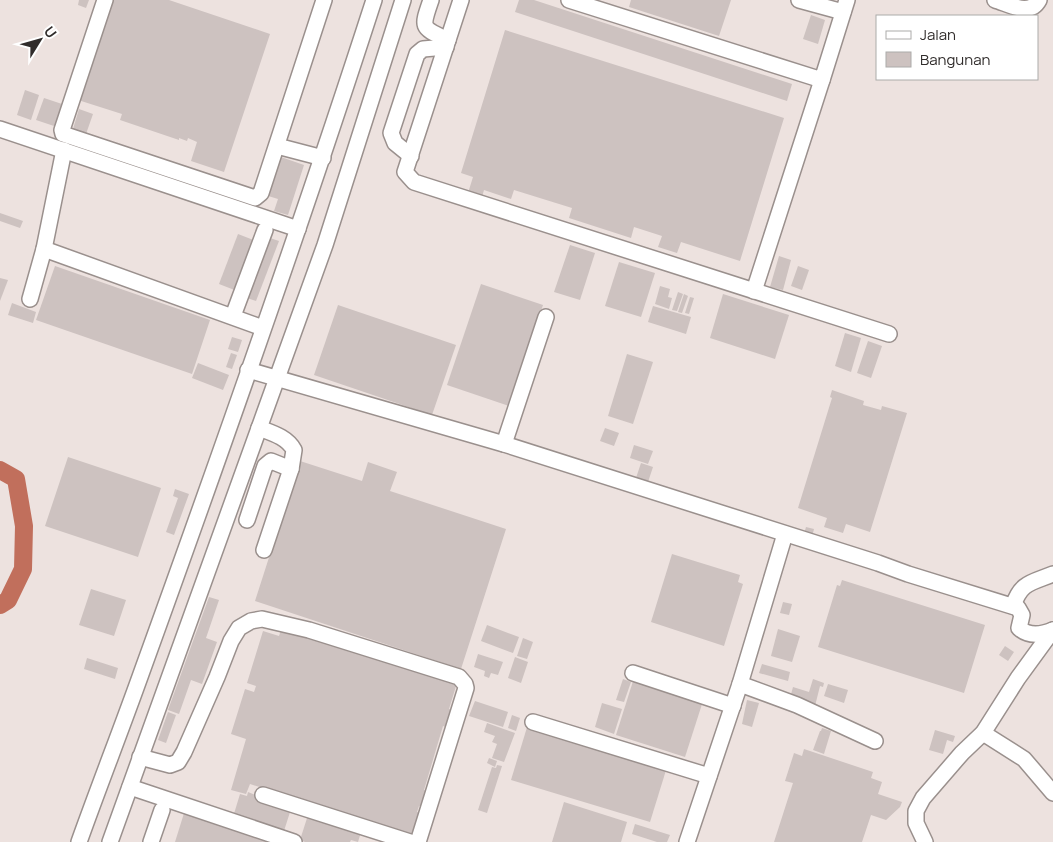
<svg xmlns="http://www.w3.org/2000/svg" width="1053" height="842" font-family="Manrope,sans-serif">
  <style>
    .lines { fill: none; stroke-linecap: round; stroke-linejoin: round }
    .river { stroke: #c16f5c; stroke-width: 18 }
    .building { fill: #cdc2c0 }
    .minor-casing { stroke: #9a908d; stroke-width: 18 }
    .minor { stroke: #fff; stroke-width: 15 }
  </style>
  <rect width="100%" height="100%" fill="#ede2df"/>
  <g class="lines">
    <path class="river" d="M0,470L16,479L24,526L23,569L8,600L0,605"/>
  </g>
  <g class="building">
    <path d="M79,0H89L86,8L78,5Z"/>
    <path d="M110,0H169L270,34L224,172L191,161L197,142L188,138L187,141L179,138V140L120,120L122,114L78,100Z"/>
    <path d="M519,0H534L792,84L787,101L515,12Z"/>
    <path d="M631,0H731L719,36L629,7Z"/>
    <path d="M811,15L825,20L818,44L803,39Z"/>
    <path d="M505,30L784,118L740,261L681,242L677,253L658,247L662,236L634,227L631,238L569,218L572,208L514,190L511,199L484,190L482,197L468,193L473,177L461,173Z"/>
    <path d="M25,90L39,95L31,120L17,115Z"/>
    <path d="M44,98L68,106L60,128L36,120Z"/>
    <path d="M79,109L93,114L86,134L73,129Z"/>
    <path d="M278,156L304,165L288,215L274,211L278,199L265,195Z"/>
    <path d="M0,213L23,221L20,228L0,221Z"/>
    <path d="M238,234L256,241L237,291L219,284Z"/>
    <path d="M270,238L279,241L256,301L247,298Z"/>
    <path d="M570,245L595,253L580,300L554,292Z"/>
    <path d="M779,256L791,260L783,290L770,287Z"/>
    <path d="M619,262L655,273L641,317L605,306Z"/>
    <path d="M55,266L210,320L192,374L36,320Z"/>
    <path d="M798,266L809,270L802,290L791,286Z"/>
    <path d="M0,278L8,280L0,301Z"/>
    <path d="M481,284L543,305L509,406L447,385Z"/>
    <path d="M660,286L670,289L668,297L672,298L669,309L655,304Z"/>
    <path d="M678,292L683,294L677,311L672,310Z"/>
    <path d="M684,294L688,296L682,313L678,312Z"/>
    <path d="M723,294L789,315L775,359L710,338Z"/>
    <path d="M690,297L694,298L689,314L685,313Z"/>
    <path d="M12,303L36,312L33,323L8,315Z"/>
    <path d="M338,305L456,345L432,415L314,375Z"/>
    <path d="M653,306L691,317L686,334L648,322Z"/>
    <path d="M845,333L861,338L851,372L835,366Z"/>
    <path d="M232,337L242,340L238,352L228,349Z"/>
    <path d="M868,341L882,346L871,378L857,373Z"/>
    <path d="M231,353L237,355L232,369L226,367Z"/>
    <path d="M627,354L653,362L633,424L608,416Z"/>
    <path d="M198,363L229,375L223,390L192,378Z"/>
    <path d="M832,390L864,401L863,405L881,410L882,406L907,413L870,532L846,524L843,533L824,527L827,518L798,508L832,398L830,397Z"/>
    <path d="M605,428L619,433L614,446L600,441Z"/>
    <path d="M634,445L653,451L648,464L630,458Z"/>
    <path d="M68,457L161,488L138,557L45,526Z"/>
    <path d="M300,461L362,481L368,462L397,472L390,491L506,529L461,669L255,601Z"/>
    <path d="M641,463L653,467L647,485L635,481Z"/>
    <path d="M175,489L189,494L174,535L166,532L178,498L173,496Z"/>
    <path d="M806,527L814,529L812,537L804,534Z"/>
    <path d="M672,554L740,575L738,582L743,584L724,646L651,622Z"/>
    <path d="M842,580L985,625L964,693L818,647L837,585L840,586Z"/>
    <path d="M91,589L126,600L114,636L79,625Z"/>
    <path d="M209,597L219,600L206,638L217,642L202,684L191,680L179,714L168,710Z"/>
    <path d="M783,602L792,604L789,615L780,613Z"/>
    <path d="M487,625L519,637L513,653L481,641Z"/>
    <path d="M778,629L800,636L792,662L771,656Z"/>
    <path d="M281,630L298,635L299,631L457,683L449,709L454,710L448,728L443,726L424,790L430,792L425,808L419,806L417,812L422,813L415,836L250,784L246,794L231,790L246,739L231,734L245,689L254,692L256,686L247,683L263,631L279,636Z"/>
    <path d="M523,638L533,642L527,659L517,656Z"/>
    <path d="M1005,646L1014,652L1008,661L999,655Z"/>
    <path d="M478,654L503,662L498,675L491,673L489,678L484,676L485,671L474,667Z"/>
    <path d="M515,657L528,662L521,683L508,678Z"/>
    <path d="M87,658L118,668L115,679L84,669Z"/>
    <path d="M762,664L790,672L788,681L759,673Z"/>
    <path d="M634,678L703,701L685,757L616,735Z"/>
    <path d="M623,679L631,682L624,702L616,700Z"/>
    <path d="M813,679L824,683L823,687L820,686L815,706L790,698L793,687L809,692Z"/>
    <path d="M828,684L848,690L844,703L824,696Z"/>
    <path d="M747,700L759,703L752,727L742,724Z"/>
    <path d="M475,701L508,712L503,727L469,716Z"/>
    <path d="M602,703L622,709L614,734L595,727Z"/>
    <path d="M168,712L176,715L166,743L158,740Z"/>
    <path d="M512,715L520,718L516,731L508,728Z"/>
    <path d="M487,723L515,733L504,762L492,758L497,744L492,742L495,736L484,732Z"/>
    <path d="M528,724L667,767L650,822L511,780Z"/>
    <path d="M822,728L831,731L824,754L813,750L820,731H821Z"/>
    <path d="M935,730L955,736L953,742L947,740L943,754L929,750Z"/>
    <path d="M804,749L873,772L871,778L882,782L878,794L902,802L900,807L886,820L871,815L862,842H774L793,783L785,781L794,753L802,756Z"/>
    <path d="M489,758L497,761L495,767L487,763Z"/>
    <path d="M497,765L502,766L487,813L478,810L492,767L496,768Z"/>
    <path d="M248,792L291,809L283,834L233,817L240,794L247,796Z"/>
    <path d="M564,802L627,822L621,842H552Z"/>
    <path d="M185,810L283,842H175Z"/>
    <path d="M308,815L361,832L358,842L351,840L350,842H305L300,840Z"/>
    <path d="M635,824L670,835L667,842H657L632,834Z"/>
  </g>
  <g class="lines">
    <g class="minor-casing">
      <g id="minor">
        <path d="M105,0L62,130L63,134L255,198L261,193L324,0"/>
        <path d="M431,0C421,29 421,27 448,40"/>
        <path d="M461,0L405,172L414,182L889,334"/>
        <path d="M569,0L822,80L847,0"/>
        <path d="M799,0L843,12"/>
        <path d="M995,0C1009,4 1030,17 1039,0"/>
        <path d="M0,129L298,229"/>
        <path d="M277,146L323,158"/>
        <path d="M411,156L395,143L391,133L417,54L423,49L446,47"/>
        <path d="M44,249L263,328"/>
        <path d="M754,291L822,80"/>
        <path d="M30,299L44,249L64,150"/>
        <path d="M233,316L265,230"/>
        <path d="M248,370L504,444L878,563L908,574L1018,608L1022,615L1019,628C1029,637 1041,635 1053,630"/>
        <path d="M259,428C272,433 287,437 294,450L291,469L264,550"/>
        <path d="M504,444L546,317"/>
        <path d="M247,520L265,466L271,461L291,469"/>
        <path d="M1013,606C1021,582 1031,583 1053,574"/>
        <path d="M633,673L733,706"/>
        <path d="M740,684L797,705L875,741"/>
        <path d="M533,722L709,776"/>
        <path d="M983,733L1024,759L1053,793"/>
        <path d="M140,757L170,765L178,762L184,752L217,677L231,641L239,628L251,621L262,619L309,630L459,677L465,684L466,688L419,839L416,842"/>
        <path d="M130,787L294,842"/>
        <path d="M263,795L410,842"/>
        <path d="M79,842C99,786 121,730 141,674C222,450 301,226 374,0"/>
        <path d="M110,842L325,245L403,0"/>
        <path d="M151,842L162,810"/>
        <path d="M687,842L740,684L785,534"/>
        <path d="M925,842L916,823V811L923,798L962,753L983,733L1018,678L1053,630"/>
      </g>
    </g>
    <use href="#minor" class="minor"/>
  </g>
  <rect x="876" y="15" width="162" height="65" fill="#ffffff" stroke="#acabaa"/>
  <rect x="886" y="31" width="25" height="8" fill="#ffffff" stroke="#acabaa"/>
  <text x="920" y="40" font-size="15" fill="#302c2b">Jalan</text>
  <rect x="886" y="52" width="25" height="15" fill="#cdc2c0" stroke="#acabaa"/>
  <text x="920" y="65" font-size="15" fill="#302c2b">Bangunan</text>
  <g transform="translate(40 40) rotate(53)" stroke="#ffffff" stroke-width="4" paint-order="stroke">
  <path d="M0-4L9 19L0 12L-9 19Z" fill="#302c2b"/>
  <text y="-8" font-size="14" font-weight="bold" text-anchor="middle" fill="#302c2b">U</text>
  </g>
</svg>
